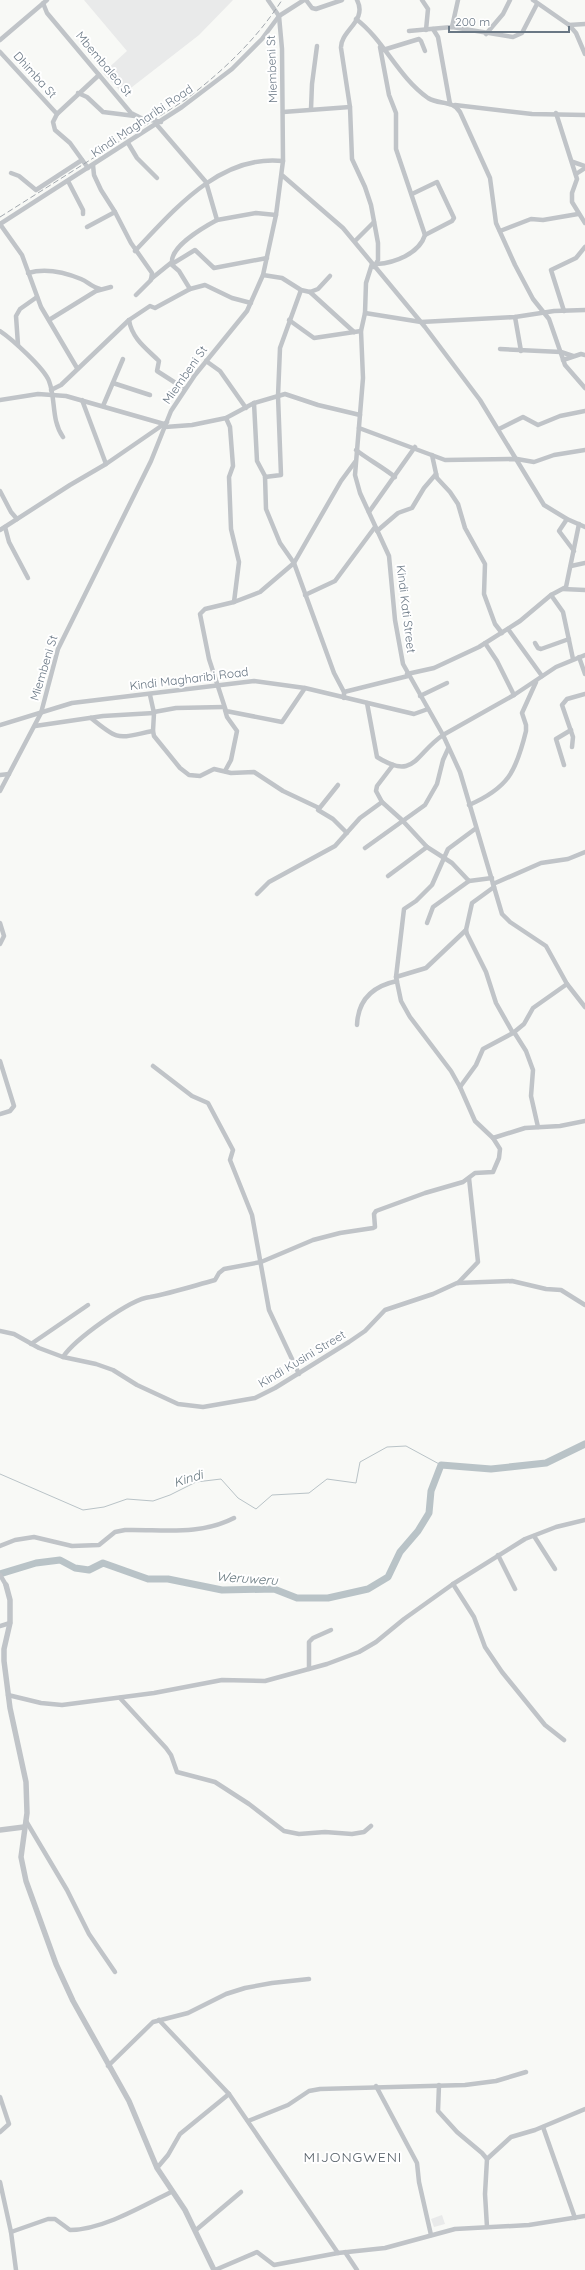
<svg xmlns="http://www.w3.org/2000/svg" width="585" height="2270" font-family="Quicksand,sans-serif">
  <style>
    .built { fill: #e9eaea }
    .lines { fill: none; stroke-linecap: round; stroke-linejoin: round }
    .stream { stroke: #b9c3c7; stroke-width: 1 }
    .river { stroke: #b9c3c7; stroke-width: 7 }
    .minor { stroke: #c0c4c8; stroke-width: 4.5 }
    .tertiary { stroke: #c0c4c8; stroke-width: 5.5 }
    .rail { stroke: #a2a8ae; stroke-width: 1; stroke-dasharray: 6 3; stroke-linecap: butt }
    .labels { text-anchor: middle; stroke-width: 4; stroke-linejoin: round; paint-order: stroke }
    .street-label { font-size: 12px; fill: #6a7885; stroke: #fff }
    .water-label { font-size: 13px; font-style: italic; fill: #67787f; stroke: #fff }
    .quarter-label { font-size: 14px; letter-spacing: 1px; fill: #58626a; stroke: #fff }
  </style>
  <rect width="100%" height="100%" fill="#f8f9f6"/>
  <g class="built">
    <path d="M84,0H233L199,35L163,63L162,60L163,63L123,94L103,73L127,51Z"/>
    <path d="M442,2215L445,2224L434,2227L431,2219Z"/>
  </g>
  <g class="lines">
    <path class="stream" d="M0,1474L83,1510L104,1507L127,1499L153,1501L170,1495L196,1482L221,1479L238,1498L256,1509L272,1495L309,1493L327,1479L356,1483L360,1462L387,1447L406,1446L441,1465"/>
    <path class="river" d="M0,1574L36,1563L60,1560L75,1568L89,1570L103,1563L148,1579H168L222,1590L274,1589L297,1598H328L368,1589L388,1577L400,1552L418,1531L429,1513L431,1491L441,1465L491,1469L546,1463L585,1444"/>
    <g class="minor">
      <path d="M306,0L312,8L316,9L342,0"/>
      <path d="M357,0C368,21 340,31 341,48L350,107L352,159L365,187L371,205L378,243V260L374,267"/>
      <path d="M422,0L428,9L426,30"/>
      <path d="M533,0L569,25L585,24"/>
      <path d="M43,3L47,13L131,113L141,118L161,122"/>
      <path d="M356,19C384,40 398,77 428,98C439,105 453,100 460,112L490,178L496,223L515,265L533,299L549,319L565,365L585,388"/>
      <path d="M569,25L576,33L585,54"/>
      <path d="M452,27L458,0"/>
      <path d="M433,29L438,37L450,104"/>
      <path d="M409,31L452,27L513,37L522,33L537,4"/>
      <path d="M486,34L503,14L510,0"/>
      <path d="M0,40L47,0"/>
      <path d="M383,50L419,39L421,41L425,51"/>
      <path d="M0,52L57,114L53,122L55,130L70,143L88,168"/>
      <path d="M78,93L87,97L103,112L135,116"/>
      <path d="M455,105L532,114L585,115"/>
      <path d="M311,109L312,84L317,46"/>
      <path d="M283,112L350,107"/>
      <path d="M556,113L577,179L572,193V202L585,223"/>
      <path d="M57,114L99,75"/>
      <path d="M157,125L206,182L217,220L256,213L276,215"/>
      <path d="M128,143L137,158L157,178"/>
      <path d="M573,162L585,166"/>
      <path d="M93,165L94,175L101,190L115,212L131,243L152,273L151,280L136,295"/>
      <path d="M11,173L19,176L36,190L82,160"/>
      <path d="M576,174L585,168"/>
      <path d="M283,176L343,228L425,327L480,400L544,505L567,519L585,527"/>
      <path d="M68,181L83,210V214"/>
      <path d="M412,194L437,182L454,218L452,221L425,235"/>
      <path d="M0,224L182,107L232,69L262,39L279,16L304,0"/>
      <path d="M0,224L22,255L41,307L77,368"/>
      <path d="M87,227L115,212"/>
      <path d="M500,231L531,219L543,220L578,214"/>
      <path d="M355,241L374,222"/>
      <path d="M135,251C174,210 220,154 283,161"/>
      <path d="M171,264L179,271L190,289"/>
      <path d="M172,264L195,250L214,268L267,258"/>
      <path d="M372,264L366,283L365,313L361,331L363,378L355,475L360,493L389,556L395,620L403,664L443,735L460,772L502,914L510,922L546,946L567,984L585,1007"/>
      <path d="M377,264C394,263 419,254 425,235L396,149V113L389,95L380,47"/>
      <path d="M28,273C45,268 64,272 81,279C88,282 92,287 100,289"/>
      <path d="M263,275L282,278L301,290L310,292L318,289L330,276"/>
      <path d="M151,279L172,262C171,246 204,227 217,220"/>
      <path d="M310,292L354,332"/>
      <path d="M564,311L551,270L576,258L585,247"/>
      <path d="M365,313L421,322L515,317L554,311L585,310"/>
      <path d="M515,317L521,351"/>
      <path d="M49,320L96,291L111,287"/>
      <path d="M129,320C132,339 147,349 159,361L157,371L185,389"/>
      <path d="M289,320L314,338L361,331"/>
      <path d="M0,331C12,339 44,368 49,381C56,399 51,420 63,437"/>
      <path d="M18,345L16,316L20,309L37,297"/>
      <path d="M500,349L561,352L573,356"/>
      <path d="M563,360L581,354L585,355"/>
      <path d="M206,361L220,371L246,408"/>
      <path d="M113,383L150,395"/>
      <path d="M51,390L61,385L129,320L150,306L155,308L190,289L205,285L232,298L251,303"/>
      <path d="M0,400L38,394L66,396L164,424"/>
      <path d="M82,400L106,464"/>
      <path d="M254,403L257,461L265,476L266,509L280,543L294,563L334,673L344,692V698"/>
      <path d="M103,406L123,359"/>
      <path d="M226,418L230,427L233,466L229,477L231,529L239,562L234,602"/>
      <path d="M165,427L192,425L226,418L254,403L285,394L318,405L360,415"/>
      <path d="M359,428L445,460L517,459L534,462L554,455L585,450"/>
      <path d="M499,429L523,417L538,425L560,416L585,411"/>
      <path d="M356,450C369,460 381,466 395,477"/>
      <path d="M432,455L437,478L450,492L458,504L465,528L485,564L484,594L495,624L502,633"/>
      <path d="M265,477L281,475L278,396L280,348L301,290"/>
      <path d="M0,491L11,512L17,519"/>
      <path d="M369,512L415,447"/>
      <path d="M567,519L559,531L574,551"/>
      <path d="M5,527L9,542L28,578"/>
      <path d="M0,530L70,485L106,464L167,422"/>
      <path d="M377,531L398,513L412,508L424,488L436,474"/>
      <path d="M571,566L585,563"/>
      <path d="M563,589L585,590"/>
      <path d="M305,595L335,581L375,527"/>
      <path d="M551,595L563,612L573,659"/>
      <path d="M508,629L542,676"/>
      <path d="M485,643L497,661L514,695"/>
      <path d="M535,643L538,648L541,649L569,639"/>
      <path d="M579,657L585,674"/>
      <path d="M407,674L434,668L479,647L520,621L551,595L566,587L579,524"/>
      <path d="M305,688L282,722L226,711L209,659L200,614L205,609L234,602L260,592L294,563L341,481L355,462"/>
      <path d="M344,692L408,676"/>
      <path d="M150,695L154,713L153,731L154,736L180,768L189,775L200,776L214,769L231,773L254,772L283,791L319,808"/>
      <path d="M420,696L447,683"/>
      <path d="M367,703L377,757C415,781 415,754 443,735L514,695L556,667L585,655"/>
      <path d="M154,712L176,708L224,707"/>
      <path d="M91,718C120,742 117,738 153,731"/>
      <path d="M0,725L72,703L254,681L305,688L414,714L428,709"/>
      <path d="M35,726L103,716L154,713"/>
      <path d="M572,747L573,737L562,705L567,699L585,694"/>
      <path d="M393,765L377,786L376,791L382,802L402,820L427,847L452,863L469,881L492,878"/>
      <path d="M564,765L556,739L571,730"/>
      <path d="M225,771L231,760L237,731L227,717L225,710"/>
      <path d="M0,775L9,774"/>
      <path d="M338,785L318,810L333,819L347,833"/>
      <path d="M0,791L41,713L58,649L151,461L171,411L195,375L247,311L263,275L276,215L283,161L282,49L279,16L268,0"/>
      <path d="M469,805C508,788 516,772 526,731V725L522,713L536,682"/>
      <path d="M365,848L425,805L437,784L443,760L448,749"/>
      <path d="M388,876L427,847"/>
      <path d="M493,884L541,863L568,859L585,852"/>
      <path d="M494,887L472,903L466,930L467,934L486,972L496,1003L513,1033"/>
      <path d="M257,894L269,882L335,846L360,818L382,802"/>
      <path d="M0,923L4,936L0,944"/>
      <path d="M427,923L433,907L469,881"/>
      <path d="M396,977L426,968L466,930"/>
      <path d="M357,1025C358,999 373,986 397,981"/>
      <path d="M514,1032L526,1051L533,1070L531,1096L538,1127"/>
      <path d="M0,1061L14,1106L10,1111L0,1114"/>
      <path d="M153,1066L192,1096L208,1103L233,1150L230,1160L252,1215L269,1310L299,1374"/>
      <path d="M460,1087L451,1071L410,1017L401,1001L396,977L404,909L416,901L432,885L448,849L475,829"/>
      <path d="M493,1138L525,1128L560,1126L585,1121"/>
      <path d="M458,1283L478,1262L469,1178"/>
      <path d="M0,1331L14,1334L39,1348L63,1357L96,1364L113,1370L137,1385L178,1404L203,1407L255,1398L275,1388L349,1342L365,1331L385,1310L433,1294L457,1283L512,1281L546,1289L561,1290L585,1305"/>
      <path d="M31,1344L88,1305"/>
      <path d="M63,1357C74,1340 130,1299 150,1297C172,1293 193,1286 215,1280L219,1273L224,1269L261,1262L313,1240L340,1233L373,1228L375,1227L374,1214L376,1211L425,1193L463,1182L475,1173L493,1172L499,1158L500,1149L493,1138L475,1121L460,1087L476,1065L483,1049L513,1033L524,1024L533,1008L567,984"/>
      <path d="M534,1536L555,1569"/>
      <path d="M0,1546L15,1540L34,1537L72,1546L99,1545L115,1532L125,1530C162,1529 199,1536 234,1518"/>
      <path d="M498,1555L515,1589"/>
      <path d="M0,1575L6,1585"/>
      <path d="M453,1584L474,1617L485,1647L502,1672L545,1725L564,1740"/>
      <path d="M0,1626L10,1623"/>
      <path d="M309,1669V1642L313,1638L331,1630"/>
      <path d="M8,1695L41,1703L62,1705L154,1693L222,1680L265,1681L327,1664L359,1652L376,1642L404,1619L453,1584L525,1539L556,1527L585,1520"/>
      <path d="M120,1698L166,1748L171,1755L177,1772L215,1782L249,1804L284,1831L299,1834L325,1832L352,1834L364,1832L371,1826"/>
      <path d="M26,1821L67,1890L89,1934L115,1972"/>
      <path d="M159,2020L229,2094L338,2253"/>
      <path d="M108,2066L153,2022L188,2013L226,1994L245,1988L272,1983L309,1979"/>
      <path d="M439,2085L438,2111L457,2132L482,2153L487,2159L485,2194L487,2227"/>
      <path d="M376,2086L417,2163L419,2182L431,2235"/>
      <path d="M0,2097L9,2124L0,2132"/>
      <path d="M248,2121L288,2105L309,2091L320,2089L465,2085L496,2081L526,2072"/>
      <path d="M543,2127L575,2218"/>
      <path d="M487,2159L511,2137L535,2130L585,2109"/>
      <path d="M157,2168L168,2155L180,2134L229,2094"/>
      <path d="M0,2182L11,2232L16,2270"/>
      <path d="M196,2230L241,2192"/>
      <path d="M11,2232L48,2219H55L70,2230C102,2230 143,2206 171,2192"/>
      <path d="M345,2252L357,2270"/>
      <path d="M215,2270L257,2252L274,2265L338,2253L385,2248L455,2229L529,2225L585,2216"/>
    </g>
    <g class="tertiary">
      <path d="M6,1585L10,1600V1623L4,1649V1661L10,1708L26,1782L27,1813L21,1857L26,1881L56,1964L73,2001L129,2101L157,2168L185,2210L214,2270"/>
      <path d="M0,1830L24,1827"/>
    </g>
    <path class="rail" d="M0,217L185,100C223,71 256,40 282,0"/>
  </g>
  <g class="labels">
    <g class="street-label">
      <text transform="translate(104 64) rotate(50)" y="4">Mbembaleo St</text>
      <text transform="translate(272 69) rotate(-92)" y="4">Miembeni St</text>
      <text transform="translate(35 75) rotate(48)" y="4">Dhimba St</text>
      <text transform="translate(142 121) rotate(-34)" y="4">Kindi Magharibi Road</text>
      <text transform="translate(185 375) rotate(-55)" y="4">Miembeni St</text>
      <text transform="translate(406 609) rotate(83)" y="4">Kindi Kati Street</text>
      <text transform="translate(44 668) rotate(-73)" y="4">Miembeni St</text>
      <text transform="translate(189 679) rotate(-7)" y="4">Kindi Magharibi Road</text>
      <text transform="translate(302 1359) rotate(-31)" y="4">Kindi Kusini Street</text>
    </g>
    <g class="water-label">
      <text transform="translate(188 1478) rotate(-17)" y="5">Kindi</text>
      <text transform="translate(247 1578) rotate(4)" y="5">Weruweru</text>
    </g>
    <g class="quarter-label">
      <text x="353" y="2162">MIJONGWENI</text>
    </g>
  </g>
  <path d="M449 26v6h120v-6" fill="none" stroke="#6a7885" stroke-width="2"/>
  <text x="455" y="26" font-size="12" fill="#6a7885" stroke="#ffffff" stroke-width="3" paint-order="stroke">200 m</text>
</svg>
